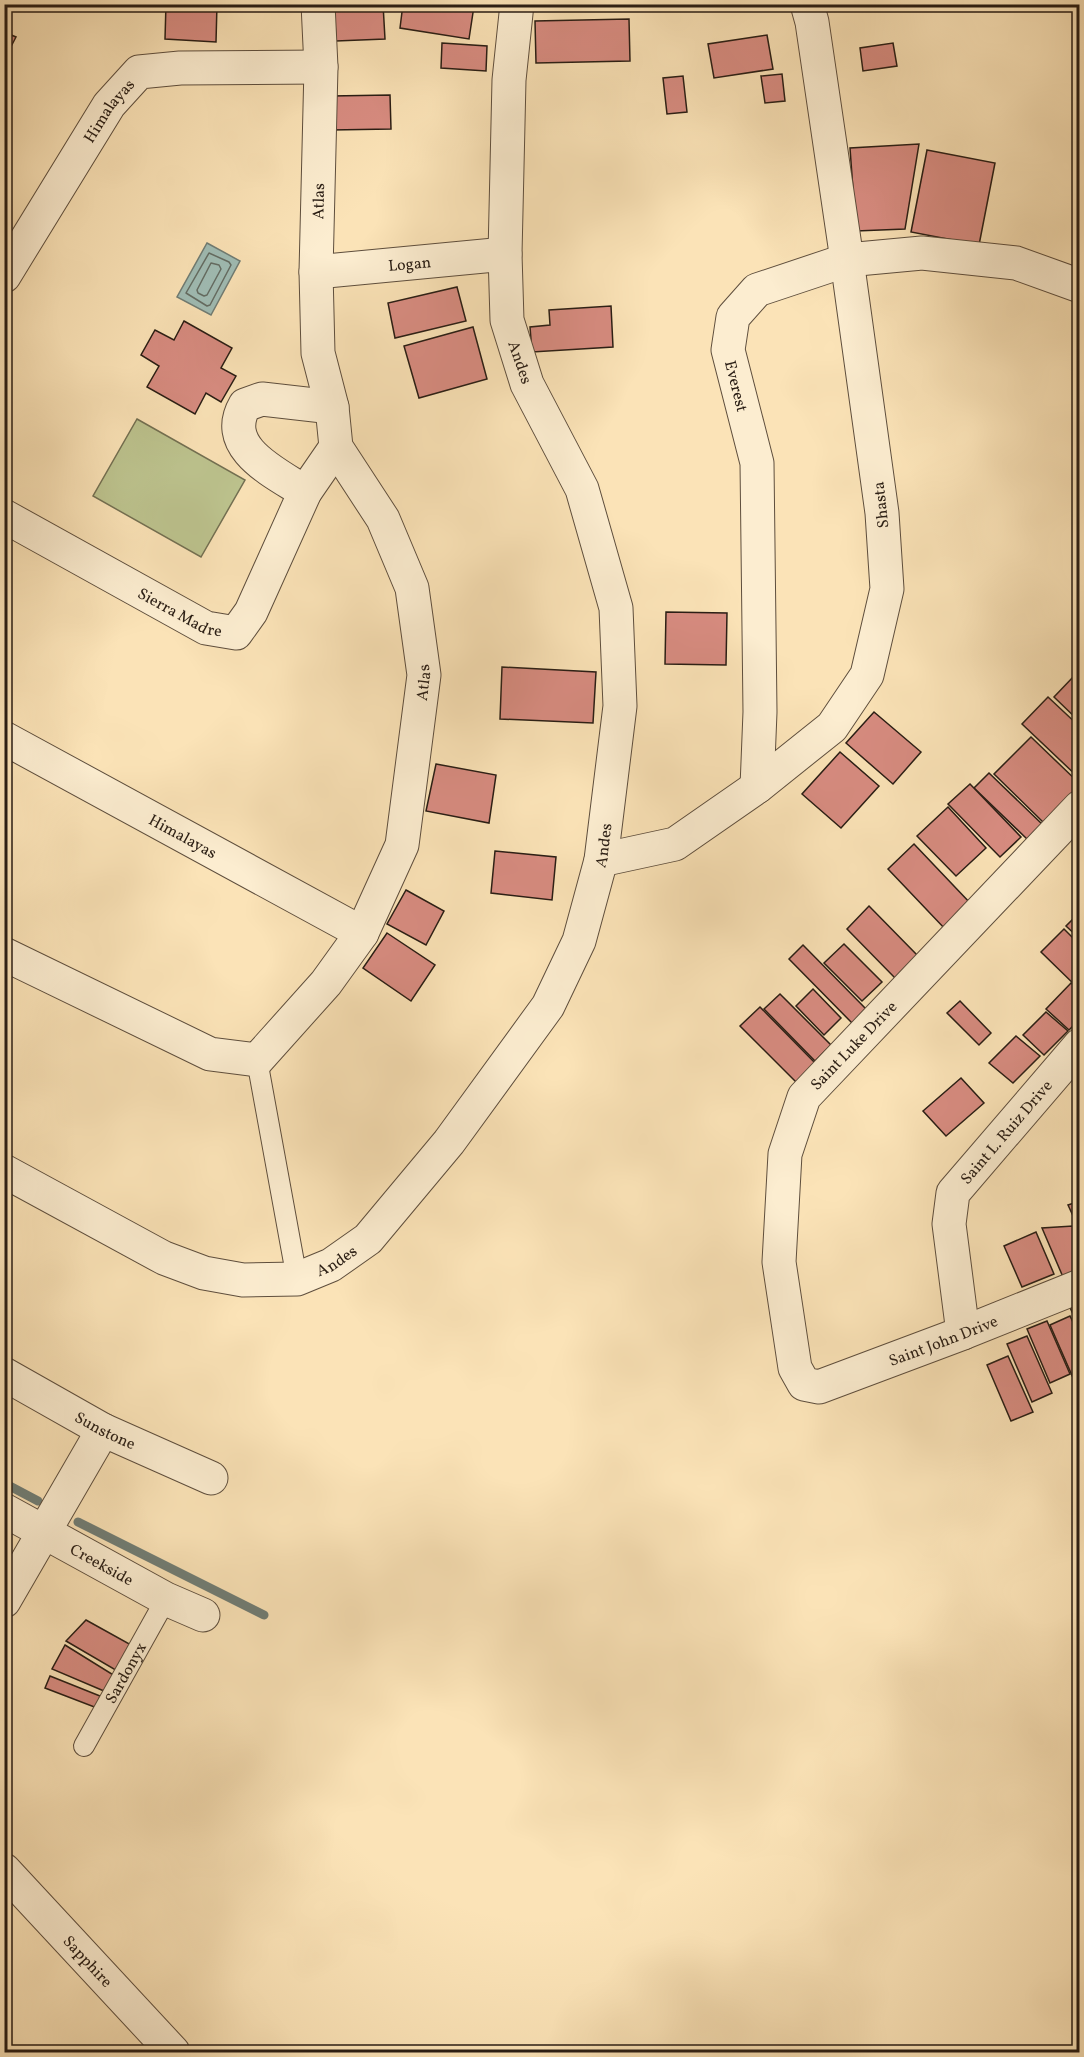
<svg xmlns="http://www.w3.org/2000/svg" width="1084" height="2057" font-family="Vollkorn,serif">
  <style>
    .green { fill: #bdc48f; stroke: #737052; stroke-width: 1.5 }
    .water { fill: #a0bdb5; stroke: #707d75; stroke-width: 1.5 }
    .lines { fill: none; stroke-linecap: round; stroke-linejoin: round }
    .shore { stroke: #646d64; stroke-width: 1.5 }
    .stream { stroke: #707d75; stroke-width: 9 }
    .building { fill: #d88c81; stroke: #291d14; stroke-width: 1.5 }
    .service-casing { stroke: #5e4e3d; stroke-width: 22 }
    .minor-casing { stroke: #5e4e3d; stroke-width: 35 }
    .service { stroke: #fcedd0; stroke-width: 20 }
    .minor { stroke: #fcedd0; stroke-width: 33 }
    .labels { text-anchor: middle; stroke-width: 5; stroke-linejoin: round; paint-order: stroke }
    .street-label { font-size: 16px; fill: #291d14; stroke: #fcedd0 }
  </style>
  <rect width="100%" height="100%" fill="#fbe3b7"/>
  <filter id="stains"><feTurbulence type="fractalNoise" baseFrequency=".00333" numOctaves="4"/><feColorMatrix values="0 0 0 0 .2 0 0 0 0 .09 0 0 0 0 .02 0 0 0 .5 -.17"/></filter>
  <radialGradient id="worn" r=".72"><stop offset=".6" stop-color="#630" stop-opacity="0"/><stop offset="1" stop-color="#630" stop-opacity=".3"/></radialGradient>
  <path class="green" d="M137,419L245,480L201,557L93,496Z"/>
  <path class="water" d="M207,243L240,261L211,315L177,297Z"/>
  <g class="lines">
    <g class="shore">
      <path d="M209,253L229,262L231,265L210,305L207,306L186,293Z"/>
      <path d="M211,263L219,265L221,269L207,295L204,296L198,293L197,290Z"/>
    </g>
    <g class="stream">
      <path d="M4,1483L38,1501"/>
      <path d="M78,1522L264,1615"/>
    </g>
  </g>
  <g class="building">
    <path d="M166,4H217L216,42L165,39Z"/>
    <path d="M334,4H383L385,39L336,41Z"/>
    <path d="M403,4H488V7L474,6L469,39L400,28Z"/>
    <path d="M629,19L630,61L536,63L535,21Z"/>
    <path d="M4,32L16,37L4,60Z"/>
    <path d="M767,35L773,69L714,78L708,44Z"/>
    <path d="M442,43L487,46L486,71L441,68Z"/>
    <path d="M893,43L897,66L863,71L860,48Z"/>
    <path d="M782,74L785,101L765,103L761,76Z"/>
    <path d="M683,76L687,112L667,114L663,78Z"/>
    <path d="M390,95L391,129L331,130V96Z"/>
    <path d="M919,144L905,229L856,231L850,148Z"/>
    <path d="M927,150L995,163L979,245L911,232Z"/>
    <path d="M457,287L466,321L395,338L388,303Z"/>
    <path d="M611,306L613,347L532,352L530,327L550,325L549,310Z"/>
    <path d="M184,321L232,348L221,368L236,376L221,402L206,393L195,414L147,387L159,366L141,355L155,330L174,340Z"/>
    <path d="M473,327L487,379L419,398L404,346Z"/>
    <path d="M666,612L727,613L726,665L665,664Z"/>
    <path d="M502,667L596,672L593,723L500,719Z"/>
    <path d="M1075,675L1080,678V722L1054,697Z"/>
    <path d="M1048,697L1080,727V779L1022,724Z"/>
    <path d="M874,712L921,752L893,784L846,743Z"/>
    <path d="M1031,737L1080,784V790L1045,824L994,774Z"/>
    <path d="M840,752L879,786L841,828L802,794Z"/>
    <path d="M436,764L496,775L489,823L426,811Z"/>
    <path d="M989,773L1042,824L1027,839L974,788Z"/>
    <path d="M970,784L1021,837L1000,857L948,804Z"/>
    <path d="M948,807L986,848L956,876L917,836Z"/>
    <path d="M914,844L972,905L946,930L888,869Z"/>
    <path d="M495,851L556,857L552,900L491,893Z"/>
    <path d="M406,890L444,911L426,945L387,924Z"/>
    <path d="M869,906L918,956L895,978L847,929Z"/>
    <path d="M1080,912V939L1066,926Z"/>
    <path d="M1064,929L1080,945V990L1041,952Z"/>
    <path d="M387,933L435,965L411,1001L363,968Z"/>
    <path d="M844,944L882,982L862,1001L824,963Z"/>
    <path d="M803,945L866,1009L852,1023L789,959Z"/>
    <path d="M1071,983L1080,991V1019L1069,1030L1046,1009Z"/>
    <path d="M813,989L841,1018L824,1035L796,1006Z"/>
    <path d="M780,994L831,1045L815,1061L764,1009Z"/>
    <path d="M960,1001L991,1033L979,1045L947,1013Z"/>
    <path d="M760,1007L820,1068L801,1087L740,1026Z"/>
    <path d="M1046,1012L1068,1031L1044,1055L1023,1035Z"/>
    <path d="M1016,1036L1040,1056L1013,1083L989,1063Z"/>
    <path d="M961,1078L984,1103L946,1136L923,1111Z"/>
    <path d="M1080,1201V1231L1068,1205Z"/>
    <path d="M1073,1226L1080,1240V1270L1063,1277L1042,1228Z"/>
    <path d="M1036,1232L1054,1274L1022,1287L1004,1246Z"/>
    <path d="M1080,1298V1330L1068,1303Z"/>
    <path d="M1070,1316L1080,1337V1378L1074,1380L1050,1325Z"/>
    <path d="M1047,1321L1070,1374L1050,1383L1027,1329Z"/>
    <path d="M1027,1336L1052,1393L1032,1402L1007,1344Z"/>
    <path d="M1008,1356L1033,1412L1011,1421L987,1365Z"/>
    <path d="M86,1620L133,1646L119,1672L66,1641Z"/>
    <path d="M65,1645L115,1676L104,1691L52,1669Z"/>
    <path d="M50,1676L100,1696L97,1708L45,1688Z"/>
  </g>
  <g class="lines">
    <g class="service-casing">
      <g id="service">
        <path d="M257,1060L297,1279"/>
        <path id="s1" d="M84,1746L166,1599"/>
      </g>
    </g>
    <g class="minor-casing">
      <g id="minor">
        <path id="s2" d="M316,272L505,254"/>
        <path id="s3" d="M4,276L109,105L139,72L180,68L321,67"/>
        <path d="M305,492C276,473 220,448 245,405L262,399L332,407"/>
        <path id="s4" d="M4,516L206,628L236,633L251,612L305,492L336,447"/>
        <path id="s5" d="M4,738L362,933"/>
        <path d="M757,787L760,712L757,463L728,350L733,317L757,290L847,260L922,253L1016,263L1080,286"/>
        <path id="s6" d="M1080,807L804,1097L785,1154L779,1262L795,1368L804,1384L819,1387L963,1333L1080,1286"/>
        <path d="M601,860L675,844L757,787L832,727L867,675L887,589L882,513L847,260L812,22L807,4"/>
        <path id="s7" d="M4,954L210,1054L257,1060L326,983L362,933L402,845L424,675L412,588L383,519L336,447L332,407L318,353L316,272L321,67L318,4"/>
        <path id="s8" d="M4,1171L164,1258L204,1273L243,1280L297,1279L331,1265L368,1239L449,1142L548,1006L579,941L601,860L620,706L616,608L582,489L527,384L507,320L505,254L509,80L517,4"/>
        <path id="s9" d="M963,1333L949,1224L953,1193L1080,1045"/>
        <path id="s10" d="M4,1374L103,1430L211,1478"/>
        <path id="s11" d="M4,1510L166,1599L203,1615"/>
        <path d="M4,1601L103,1430"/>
        <path id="s12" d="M4,1870L173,2052"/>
      </g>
    </g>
    <use href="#service" class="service"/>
    <use href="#minor" class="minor"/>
  </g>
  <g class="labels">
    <g class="street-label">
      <text dy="6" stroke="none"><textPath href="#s3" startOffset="196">Himalayas</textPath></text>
      <text dy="6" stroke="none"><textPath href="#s7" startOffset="1206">Atlas</textPath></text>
      <text dy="6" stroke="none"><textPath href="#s2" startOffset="94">Logan</textPath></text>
      <text transform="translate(521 362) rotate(71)" y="6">Andes</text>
      <text transform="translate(737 386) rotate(76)" y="6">Everest</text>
      <text transform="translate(880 505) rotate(-96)" y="6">Shasta</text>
      <text dy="6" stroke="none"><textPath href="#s4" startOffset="201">Sierra Madre</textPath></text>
      <text dy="6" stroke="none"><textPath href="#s7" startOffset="702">Atlas</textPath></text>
      <text dy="6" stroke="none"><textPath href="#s5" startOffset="204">Himalayas</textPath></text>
      <text dy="6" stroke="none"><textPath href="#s8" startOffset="866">Andes</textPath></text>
      <text transform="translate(853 1045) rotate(-46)" y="6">Saint Luke Drive</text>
      <text dy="6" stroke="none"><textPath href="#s9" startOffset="222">Saint L. Ruiz Drive</textPath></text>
      <text dy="6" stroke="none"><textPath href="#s8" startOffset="362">Andes</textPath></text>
      <text dy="6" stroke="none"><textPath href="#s6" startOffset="842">Saint John Drive</textPath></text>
      <text dy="6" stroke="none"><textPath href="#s10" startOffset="116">Sunstone</textPath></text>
      <text dy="6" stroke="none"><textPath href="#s11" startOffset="112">Creekside</textPath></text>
      <text dy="6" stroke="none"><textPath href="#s1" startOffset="84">Sardonyx</textPath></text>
      <text dy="6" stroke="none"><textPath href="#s12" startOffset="124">Sapphire</textPath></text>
    </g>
  </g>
  <rect width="1084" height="2057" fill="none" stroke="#fbe3b7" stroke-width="24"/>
  <rect x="6" y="6" width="1072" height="2045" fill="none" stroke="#291d14" stroke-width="3"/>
  <rect x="12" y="12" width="1060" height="2033" fill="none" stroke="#291d14" stroke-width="1.5"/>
  <rect width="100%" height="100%" filter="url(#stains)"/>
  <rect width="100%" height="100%" fill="url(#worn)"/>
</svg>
